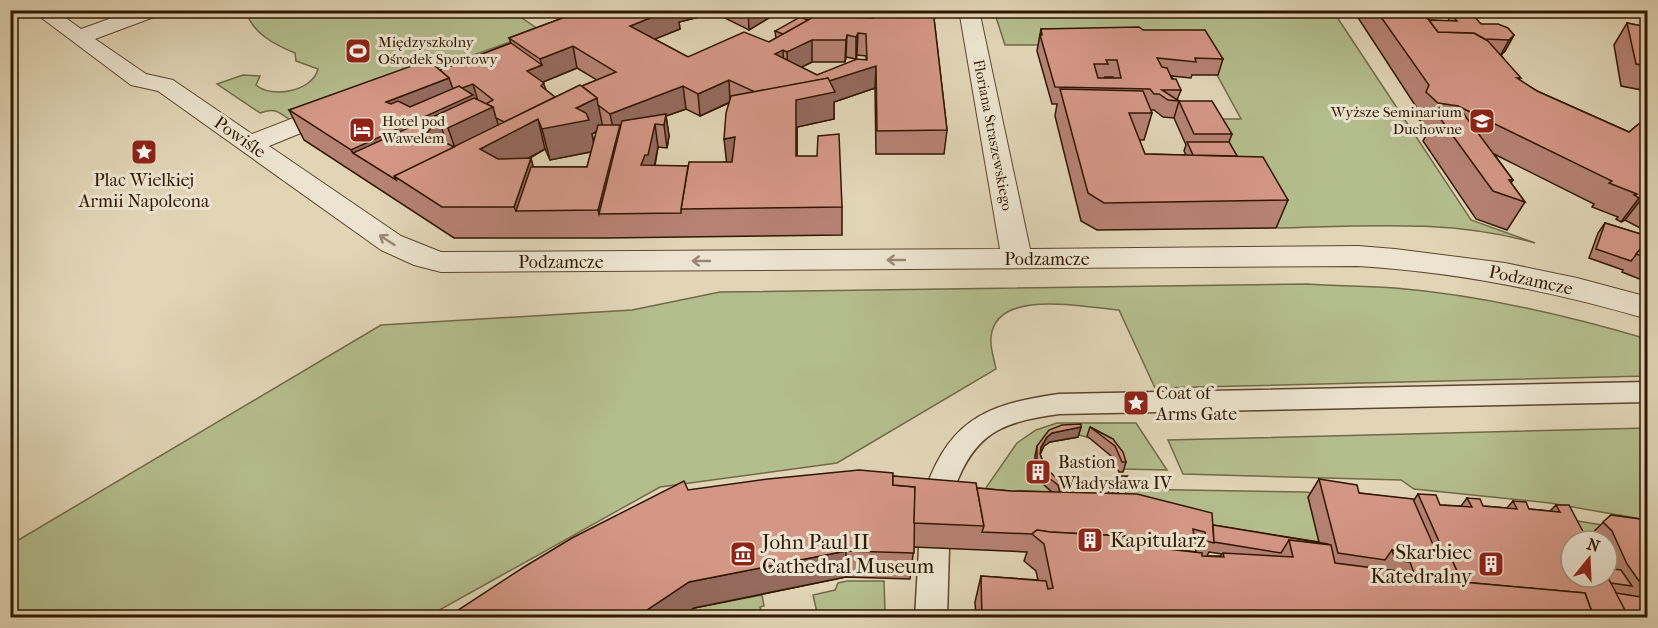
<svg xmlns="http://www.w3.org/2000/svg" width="1658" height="628" font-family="'IM FELL French Canon',serif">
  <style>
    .green { fill: #b4bd8d; stroke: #726a47; stroke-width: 1.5 }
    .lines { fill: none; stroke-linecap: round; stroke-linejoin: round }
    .pedestrian-casing { stroke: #5d462e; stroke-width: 3 }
    .minor-casing { stroke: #5d462e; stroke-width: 2 }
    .pedestrian { fill: #ece4d0; fill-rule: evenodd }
    .minor { fill: #ece4d0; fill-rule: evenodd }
    .wall { fill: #b68273; stroke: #311701; stroke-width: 1.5; fill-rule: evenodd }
    .shaded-wall { fill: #946a5e; stroke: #311701; stroke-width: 1.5; fill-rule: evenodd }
    .building { fill: #d49786; stroke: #311701; stroke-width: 1.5; fill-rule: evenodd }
    .oneway { stroke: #988873 }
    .labels { text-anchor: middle; stroke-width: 6; stroke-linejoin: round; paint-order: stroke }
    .far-poi-label { font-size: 15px; fill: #311701; stroke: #ece4d0; text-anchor: start }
    .far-street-label { font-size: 15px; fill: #311701; stroke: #ece4d0 }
    .street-label { font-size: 18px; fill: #311701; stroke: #ece4d0 }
    .poi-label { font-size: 18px; fill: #311701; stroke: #ece4d0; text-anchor: start }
    .near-poi-label { font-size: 21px; fill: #311701; stroke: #ece4d0; text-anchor: start }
  </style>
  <rect width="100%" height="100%" fill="#e1d5b6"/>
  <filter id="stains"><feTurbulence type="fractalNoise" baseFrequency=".00333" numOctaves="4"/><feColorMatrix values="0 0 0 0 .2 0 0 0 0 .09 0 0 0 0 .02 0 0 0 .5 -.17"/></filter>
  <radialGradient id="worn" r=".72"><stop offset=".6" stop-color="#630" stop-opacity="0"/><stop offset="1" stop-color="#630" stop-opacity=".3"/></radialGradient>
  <g class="green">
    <path d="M246,11H534L519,16L541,31L290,120C279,112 274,107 260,113L217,84L243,75L260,76L256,85C272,99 313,91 318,69L296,61L295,53C275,45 252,33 246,11Z"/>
    <path d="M994,11H1333L1471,220L1535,243C1451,219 1365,226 1278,228L1253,184L1207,119H1241L1217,75L1056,45H1005Z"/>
    <path d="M1307,284C1337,286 1366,286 1395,288C1480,295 1566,315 1647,339V376L1155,388L1119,310C1086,308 996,287 991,337C990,348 994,359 996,369L837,463L660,487L427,617H11L10,545L381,325L632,310L720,292Z"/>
    <path d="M1057,423H1136L1167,470L1122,469C1119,460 1112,455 1105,448C1064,411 1002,458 1056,495L974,505L1017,443L1036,430Z"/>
    <path d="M1647,428V520L1550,503L1414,489L1401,480L1183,474L1168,440Z"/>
    <path d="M1125,489L1305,492L1566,519L1620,528L1645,546L1587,538L1571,541L1309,497L1322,553L1130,512Z"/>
    <path d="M847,581H884L885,611L871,617H818L813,595L835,590L838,583Z"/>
    <path d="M762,595L764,606L760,607L761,610L730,617H680L694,608Z"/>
  </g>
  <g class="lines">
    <g class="pedestrian-casing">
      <g id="pedestrian">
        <path d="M1648,382V402L1059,414C1011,421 980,428 959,477C954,488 952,500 946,512L936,515L926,512L921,503C946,423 980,405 1059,394Z"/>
        <path d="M934,535L945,539L949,548L947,618H915L919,548L923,539Z"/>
      </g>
    </g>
    <g class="minor-casing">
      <path id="minor" d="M31,10H55L81,29L134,10H165L162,14L95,39L146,74L173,80L252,134L327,105L336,103L345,105L348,110L345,115L269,146L401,236L441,252L1000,249L959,10H979L1030,249L1358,246L1395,249L1505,263L1577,278L1648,297V319C1552,291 1457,272 1358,266L441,272L414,265L381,250L158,91L131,85Z"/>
    </g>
    <use href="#pedestrian" class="pedestrian"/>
    <use href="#minor" class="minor"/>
  </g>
  <g class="wall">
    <path d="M584,10H782L749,30L715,13L679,22L680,29L654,39L688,57L769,42L776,38L775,31L808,20L834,17L821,12V10H858L846,17L871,18V10H933L947,130L944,154H876L875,88L834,102V119L797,127V156L842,207V235L604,238H454L304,140L289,110L440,70L511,43L509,38ZM857,55L866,56V60L817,75L801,67L812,62H845L846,57L856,59ZM577,68L597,80L555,97L546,90L543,82ZM729,103L727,162L688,166H655L658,147L667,148L669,136L666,116L686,109L700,116ZM597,131L594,143L592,134ZM545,149L550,160L591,152L587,167H533L530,158Z"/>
    <path d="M1353,10H1421L1429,20L1448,21L1451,14L1514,35L1505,51L1501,55L1519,80L1537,91L1629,132L1647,117V230H1644L1625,220L1621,222L1616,219L1618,217L1592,207L1594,204L1494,154L1513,180L1511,183L1525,202L1507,230L1476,219L1423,141L1431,127L1426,126L1414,115L1417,108Z"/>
    <path d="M1636,10H1647V20L1638,16L1640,14Z"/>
    <path d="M1627,23L1647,27V91L1621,86L1614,45Z"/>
    <path d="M1041,29L1143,30L1223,59L1218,75H1192L1191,78L1171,76L1181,90L1177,100L1179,101L1174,118L1163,117L1154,110H1151L1152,113L1144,140H1139L1145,154L1186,155L1184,151L1186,145L1174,118L1179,101L1232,134L1229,142L1237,156L1288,200L1276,228L1097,230L1081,221L1055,116L1057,104H1052L1037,51ZM1105,77H1113V78H1105Z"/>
    <path d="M1605,223L1647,236V231V282L1622,272L1623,270L1589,258L1598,233Z"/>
    <path d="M1081,427L1078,437L1050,442L1044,446L1040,454L1045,467L1064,493L1108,494L1111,485H1123L1118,491V494L1213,525L1319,542L1308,497L1319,479L1359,493L1414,500L1418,494L1440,505L1461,506L1467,498L1483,506L1507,508L1513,501L1529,509L1550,511L1556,505L1587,538L1611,515L1647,520V618H976L975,602L981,576L1038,580L1036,571L1024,561L1027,552L914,547L910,579L846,577L694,608L680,618H446L688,490L893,476L977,488L1011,491L1052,492L1043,484L1035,470V456L1037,446ZM1571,541H1607V577ZM1209,552L1222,554L1220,556H1207Z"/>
    <path d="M1090,427L1113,439L1126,462L1123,472H1119L1111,456L1087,436Z"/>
  </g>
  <g class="shaded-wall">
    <path d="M670,10H715V13L679,22L680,29L633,48L630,26Z"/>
    <path d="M748,10H782L749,30Z"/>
    <path d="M842,10H858L842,20Z"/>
    <path d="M821,25V34L803,44L812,40V62L788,74L787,52L783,50L784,72L776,76V61L770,64V55Z"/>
    <path d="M858,33L857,55L856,59V37Z"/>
    <path d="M847,35L846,57L845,62L846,40Z"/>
    <path d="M1514,35L1505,51L1500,56L1509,40Z"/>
    <path d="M573,46L577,68L531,87L527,71L542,65L540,59Z"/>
    <path d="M876,66L875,88L834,102V119L797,127V183L761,95Z"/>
    <path d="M449,78L473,84L478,101L493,107L501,134L398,179L353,153L351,150L386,102ZM440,123L448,128L456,151L449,150Z"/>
    <path d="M729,80L730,102L700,116L698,94Z"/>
    <path d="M683,86L686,109L666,116L669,136L667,148L664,125L665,117L621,134L599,214L598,210L615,137L610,114Z"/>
    <path d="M597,98L603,128L592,134L595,151L550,160L542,129L576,108Z"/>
    <path d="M538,119L545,149L489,180L480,149Z"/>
    <path d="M655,124L658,147L652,178L641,165Z"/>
    <path d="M735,137L738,164L727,166L724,139Z"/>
    <path d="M531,158L539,189L516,211L514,207Z"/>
    <path d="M1643,197L1625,220L1621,222L1639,198Z"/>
    <path d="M1081,427L1078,437L1050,442L1044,446L1039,457L1041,447L1047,437L1052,433Z"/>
    <path d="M1127,476L1123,485L1113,496L1117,486Z"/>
    <path d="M846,551V577L694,608L680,618H635L689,582Z"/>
  </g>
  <g class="building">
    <path d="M584,10H670L630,26L688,57L744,32L769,42L815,16L873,18L872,10H933L947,130L877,131L876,66L829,81L828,78L755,92L729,80L698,94L683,86L610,114L598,105L597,98L582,86L616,72L573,46L540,59L509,38ZM858,33L866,34L867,60L857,59L817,75L775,54L783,50L787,52L812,40H846L847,35L856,37Z"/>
    <path d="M1376,10H1421L1438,32L1474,33L1488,41L1521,78H1517L1537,91L1629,132L1647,117V199L1643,197L1639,198L1634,195L1637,194L1609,183L1612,181L1458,106L1438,103L1426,92L1429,85Z"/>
    <path d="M1451,14L1473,15L1481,24H1498L1508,28L1514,35L1509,40L1485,39L1474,33L1438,32L1429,20L1457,21Z"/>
    <path d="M800,17L808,20L783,34L775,31Z"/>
    <path d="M1627,23L1647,27V66L1636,64Z"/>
    <path d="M1139,27L1143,30H1205L1223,59L1195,58L1196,62L1157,58L1162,67L1167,68L1172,79H1176L1181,90H1162L1179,101L1168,100L1159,94H1154L1150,89L1055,87L1040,35H1042L1041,29ZM1106,60H1117L1121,78H1098L1094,64H1108Z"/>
    <path d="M511,43L542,65L527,71L544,83L541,86L555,97L504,122L496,118L493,107L486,104L493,100L473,84L462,88L459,86L453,89L449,78L440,70Z"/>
    <path d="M428,60L449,78L386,102L391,104L398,101L410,107L459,86L473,95L351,150L289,110Z"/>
    <path d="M828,78L835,92L796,100V156H817L818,136L839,134L842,207L681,209L689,162H732L735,137L724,139L726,113L731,96Z"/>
    <path d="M580,85L597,98L576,108L586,113L589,120L542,129L538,119L480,149L498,159L531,158L514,207H442L394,176Z"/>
    <path d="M1060,89L1143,91L1152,113H1129L1145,154L1263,157L1288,200L1104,203L1088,193Z"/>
    <path d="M474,98L493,107L448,128L440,123L431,128L427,133L454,147L394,176L396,180L353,153Z"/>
    <path d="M1179,101H1212L1232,134H1194Z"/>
    <path d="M1460,109L1513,180H1509L1525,202L1493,191L1437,114H1450Z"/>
    <path d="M666,114L664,125L655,124L648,155H645L641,165L688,166L681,209V213L599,214L622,121Z"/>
    <path d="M598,125H620L598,210L516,211L531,167H587Z"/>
    <path d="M1187,142H1229L1237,156L1193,155Z"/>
    <path d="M1605,223L1647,236V241L1631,261L1596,249Z"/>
    <path d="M1647,241V258L1636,254Z"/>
    <path d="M1081,424V427L1052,433L1047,437L1041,447L1040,454L1045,467L1062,484L1064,493H1060L1058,485L1045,475L1037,461V446L1049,430L1062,425Z"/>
    <path d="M1090,427L1113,439L1123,452L1126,462H1122L1115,446Z"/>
    <path d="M859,470L893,473V485L915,487L914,553L846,551L689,582L635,618H446L524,567L572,538L684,481L688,490L768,479Z"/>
    <path d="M893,476L976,483L984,526L914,523L915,487L893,485Z"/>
    <path d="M1121,476H1127L1117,486L1118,494H1113L1111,485Z"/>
    <path d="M1319,479L1357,485L1359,493L1413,499L1438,556L1392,550L1385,560L1338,553Z"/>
    <path d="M977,488L1011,491L1137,494L1212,513L1214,543L1206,541L1205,532L1193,529L1196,552L1143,546L1140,537L1050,532L1037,530L1032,534L982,532L984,526Z"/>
    <path d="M1418,494L1436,495L1440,505L1472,507L1467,498L1480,499L1483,506L1517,509L1513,501L1526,502L1529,509L1560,512L1556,505H1569L1588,541H1571V577H1607V576L1629,616L1592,612L1585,593L1462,582L1451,558L1446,557Z"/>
    <path d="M1611,515L1647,520V582L1639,581L1627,564L1612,531L1603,522Z"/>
    <path d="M1213,525L1328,544L1329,545L1289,540L1281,553L1214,542Z"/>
    <path d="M1037,530L1050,532L1140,537L1142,546L1202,553V556L1224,557L1223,553L1293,557L1289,540L1331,545L1335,563L1414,573L1410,562L1395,560L1392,550L1451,558L1462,582L1585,593L1594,618H982L981,576L1046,581L1048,589L1053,588L1044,544L1032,534Z"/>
    <path d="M1607,568L1621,570L1632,586L1611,583L1607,576Z"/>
    <path d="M1616,593L1647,598V617L1627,614Z"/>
  </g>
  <defs><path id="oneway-shaft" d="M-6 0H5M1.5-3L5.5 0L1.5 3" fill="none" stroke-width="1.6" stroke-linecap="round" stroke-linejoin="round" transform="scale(1.5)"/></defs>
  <g class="oneway">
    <use href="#oneway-shaft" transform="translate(387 240) rotate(-147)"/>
    <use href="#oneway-shaft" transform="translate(896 260) rotate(180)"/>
    <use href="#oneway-shaft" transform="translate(701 261) rotate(180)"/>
  </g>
  <defs>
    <g id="stadium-square" transform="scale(1.35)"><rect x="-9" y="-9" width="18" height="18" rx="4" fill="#8f2418" stroke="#ece4d0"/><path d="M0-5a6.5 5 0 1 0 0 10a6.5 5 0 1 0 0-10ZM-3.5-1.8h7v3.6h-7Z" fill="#fff"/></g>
    <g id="university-square" transform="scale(1.35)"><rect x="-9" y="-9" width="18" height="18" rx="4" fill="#8f2418" stroke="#ece4d0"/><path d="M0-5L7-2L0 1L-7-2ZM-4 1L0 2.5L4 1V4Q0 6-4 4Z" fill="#fff"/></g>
    <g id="hotel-square" transform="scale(1.35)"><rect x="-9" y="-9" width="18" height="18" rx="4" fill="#8f2418" stroke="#ece4d0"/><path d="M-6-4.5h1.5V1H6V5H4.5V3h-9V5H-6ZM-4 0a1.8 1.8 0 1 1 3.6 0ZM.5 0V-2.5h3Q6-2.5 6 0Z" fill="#fff"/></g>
    <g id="sight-square" transform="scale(1.35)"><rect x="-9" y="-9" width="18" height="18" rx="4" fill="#8f2418" stroke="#ece4d0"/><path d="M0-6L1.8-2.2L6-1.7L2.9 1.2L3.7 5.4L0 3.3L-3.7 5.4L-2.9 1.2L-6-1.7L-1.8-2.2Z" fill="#fff"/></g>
    <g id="building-square" transform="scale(1.35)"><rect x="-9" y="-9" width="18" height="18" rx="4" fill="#8f2418" stroke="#ece4d0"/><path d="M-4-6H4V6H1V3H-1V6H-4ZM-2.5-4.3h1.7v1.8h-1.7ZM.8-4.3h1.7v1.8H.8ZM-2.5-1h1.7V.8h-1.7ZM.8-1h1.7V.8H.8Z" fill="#fff"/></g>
    <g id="museum-square" transform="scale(1.35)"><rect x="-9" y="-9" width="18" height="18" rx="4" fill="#8f2418" stroke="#ece4d0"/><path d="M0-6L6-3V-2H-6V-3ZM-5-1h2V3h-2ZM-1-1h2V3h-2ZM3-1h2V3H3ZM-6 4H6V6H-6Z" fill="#fff"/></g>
  </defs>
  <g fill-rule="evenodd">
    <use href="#stadium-square" x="358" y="51"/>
    <use href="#university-square" x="1482" y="121"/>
    <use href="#hotel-square" x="362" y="130"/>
    <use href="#sight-square" x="144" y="152"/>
    <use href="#sight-square" x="1136" y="403"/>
    <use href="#building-square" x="1038" y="472"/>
    <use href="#building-square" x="1090" y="540"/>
    <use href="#museum-square" x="743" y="554"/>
    <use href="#building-square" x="1491" y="564"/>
  </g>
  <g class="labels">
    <g class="far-poi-label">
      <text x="378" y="47">Międzyszkolny<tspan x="378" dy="17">Ośrodek Sportowy</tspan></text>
      <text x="1462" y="117" text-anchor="end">Wyższe Seminarium<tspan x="1462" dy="17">Duchowne</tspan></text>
      <text x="382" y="126">Hotel pod<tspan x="382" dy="17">Wawelem</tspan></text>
    </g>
    <g class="far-street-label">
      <text transform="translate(993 135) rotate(79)" y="5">Floriana Straszewskiego</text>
    </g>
    <g class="street-label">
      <text transform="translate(240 137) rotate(35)" y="6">Powiśle</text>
      <text x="1047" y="265">Podzamcze</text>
      <text x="561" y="268">Podzamcze</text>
      <text transform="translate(1531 280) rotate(12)" y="6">Podzamcze</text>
    </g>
    <g class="poi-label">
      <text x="144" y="186" text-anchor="middle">Plac Wielkiej<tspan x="144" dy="21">Armii Napoleona</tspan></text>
      <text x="1156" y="399">Coat of<tspan x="1156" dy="21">Arms Gate</tspan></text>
      <text x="1058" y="468">Bastion<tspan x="1058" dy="21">Władysława IV</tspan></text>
    </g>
    <g class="near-poi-label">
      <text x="1110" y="547">Kapitularz</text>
      <text x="762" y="549">John Paul II<tspan x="762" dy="24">Cathedral Museum</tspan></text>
      <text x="1472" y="559" text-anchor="end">Skarbiec<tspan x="1472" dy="24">Katedralny</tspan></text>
    </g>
  </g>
  <rect width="1658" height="628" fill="none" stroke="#e1d5b6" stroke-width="36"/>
  <rect x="12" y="12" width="1634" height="604" fill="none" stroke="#311701" stroke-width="3"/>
  <rect x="18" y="18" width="1622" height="592" fill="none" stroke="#311701" stroke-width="1.5"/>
  <g transform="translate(1589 559) rotate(18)"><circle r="28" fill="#ece4d0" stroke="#a1927d" stroke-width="1.5"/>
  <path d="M0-4.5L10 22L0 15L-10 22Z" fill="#8f2418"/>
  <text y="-9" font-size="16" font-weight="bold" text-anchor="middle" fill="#311701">N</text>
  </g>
  <rect width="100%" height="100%" filter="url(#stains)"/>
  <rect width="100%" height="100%" fill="url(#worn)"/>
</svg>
